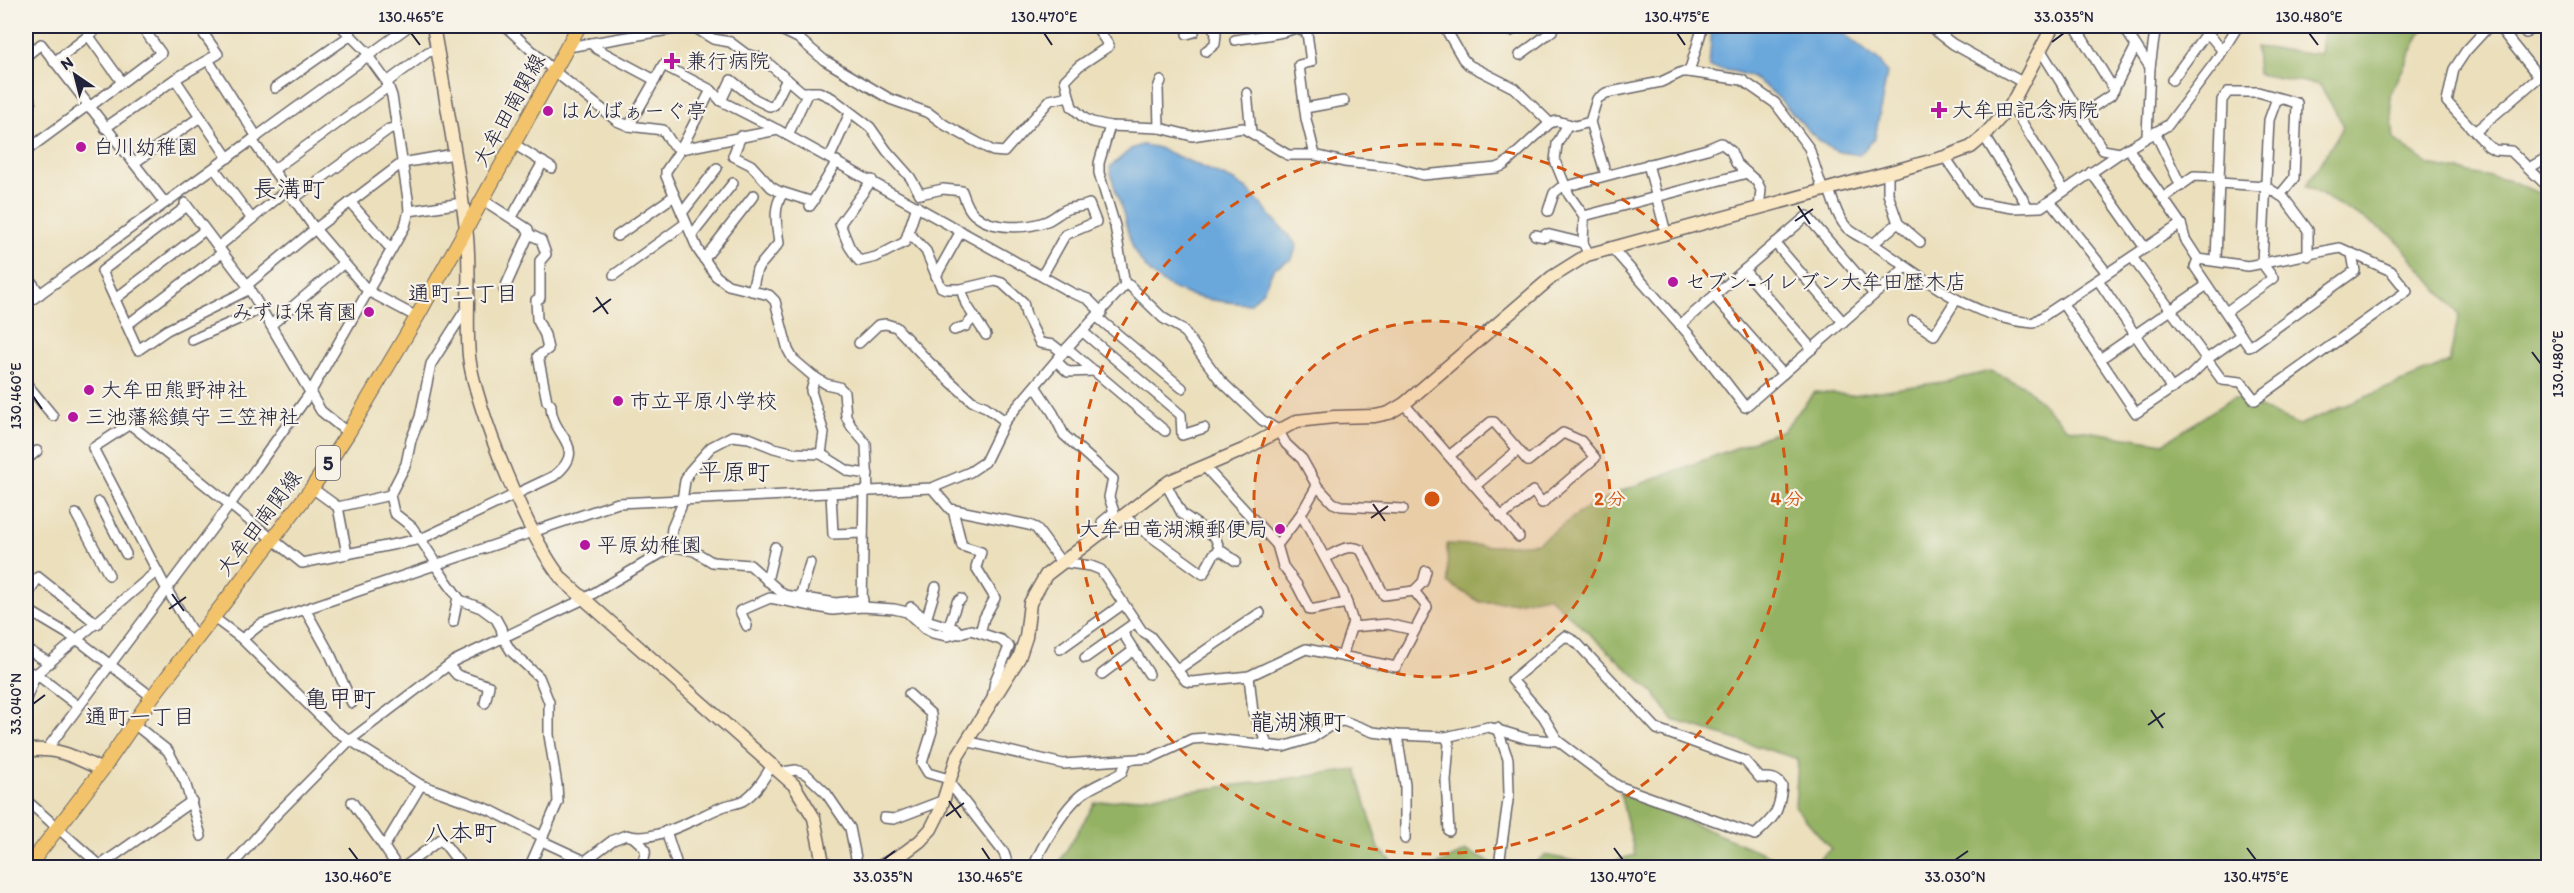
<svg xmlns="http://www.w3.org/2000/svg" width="2574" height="893" font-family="Itim,'Klee One',sans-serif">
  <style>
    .forest { fill: #94b264; stroke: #5b6a50; stroke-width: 1.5 }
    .water { fill: #6aa8dc; stroke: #46658c; stroke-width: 1.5 }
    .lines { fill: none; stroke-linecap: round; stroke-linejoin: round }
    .street-casing { stroke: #686468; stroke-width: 12 }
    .secondary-casing { stroke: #686468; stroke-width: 15 }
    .primary-casing { stroke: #686468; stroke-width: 16 }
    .street { stroke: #fff; stroke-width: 9 }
    .secondary { stroke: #fae7c3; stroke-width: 12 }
    .primary { stroke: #f2c36a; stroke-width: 14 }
    .ticks { fill: none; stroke: #22223b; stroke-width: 2 }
    .ring { fill: none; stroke: #d45411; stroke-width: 3; stroke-dasharray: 10 8 }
    .poi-dot { fill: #b5179e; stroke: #f7f3e8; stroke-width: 2 }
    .labels { text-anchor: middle; stroke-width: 4.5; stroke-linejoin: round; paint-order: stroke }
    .shield { fill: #f7f3e8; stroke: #62616f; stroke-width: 1.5 }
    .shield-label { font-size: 20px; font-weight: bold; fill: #22223b }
    .poi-label { font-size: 21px; fill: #22223b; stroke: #f7f3e8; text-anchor: start }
    .street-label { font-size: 21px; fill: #22223b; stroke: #f7f3e8 }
    .neighbourhood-label { font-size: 22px; fill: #22223b; stroke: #f7f3e8 }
    .quarter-label { font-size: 24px; fill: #22223b; stroke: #f7f3e8 }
    .centre { fill: #d45411; stroke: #f7f3e8; stroke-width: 3 }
    .ring-label { font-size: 18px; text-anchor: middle; font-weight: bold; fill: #d45411; stroke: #f7f3e8; stroke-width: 4.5; stroke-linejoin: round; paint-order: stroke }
    .neatline { fill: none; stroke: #22223b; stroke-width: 2 }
    .ticks-label { font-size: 15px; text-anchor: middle; fill: #22223b }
  </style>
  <rect width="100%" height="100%" fill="#f7f3e8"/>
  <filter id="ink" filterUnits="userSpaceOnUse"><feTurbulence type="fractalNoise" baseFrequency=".0167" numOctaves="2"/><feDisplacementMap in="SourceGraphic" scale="12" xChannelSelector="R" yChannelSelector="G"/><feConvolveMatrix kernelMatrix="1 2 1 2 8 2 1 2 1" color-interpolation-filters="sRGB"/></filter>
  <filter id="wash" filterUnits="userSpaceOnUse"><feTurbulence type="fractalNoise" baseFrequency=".008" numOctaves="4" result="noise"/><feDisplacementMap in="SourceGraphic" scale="24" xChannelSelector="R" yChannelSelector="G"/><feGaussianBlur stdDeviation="1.35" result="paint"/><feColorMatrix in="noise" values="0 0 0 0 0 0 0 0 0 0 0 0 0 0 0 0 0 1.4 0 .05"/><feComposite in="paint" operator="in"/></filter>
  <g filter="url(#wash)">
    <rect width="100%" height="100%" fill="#ebdfbc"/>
    <g class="forest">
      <path d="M2324,26H2424L2390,95L2394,139L2429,165L2511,181L2548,197V867H1809L1831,849L1795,807L1798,759L1673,720L1654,693L1548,596L1515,602H1480L1448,583L1447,544L1496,546L1537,543L1585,509L1622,491L1783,430L1815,392L1852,395L1949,381L1991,371L2023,385L2067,428L2164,443L2234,397L2299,425L2449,362L2459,314L2393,236L2306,186L2344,126L2320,85L2258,74L2256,47L2321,54Z"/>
      <path d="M1356,770L1379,849L1398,867L1057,866L1095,803Z"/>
      <path d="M1620,793L1796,867H1529L1545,855L1597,866L1635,855Z"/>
      <path d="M1466,851L1500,867H1433Z"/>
    </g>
    <g class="water">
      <path d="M1712,26H1834L1880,62L1887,73L1875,138L1859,155C1851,153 1839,153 1832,149C1801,131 1785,96 1753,78C1739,70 1724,71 1709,67Z"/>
      <path d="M1142,145L1156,147L1232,180L1247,189L1297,245L1292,259L1274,268L1262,292L1250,304C1207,301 1160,296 1137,255C1130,244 1127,229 1124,216C1119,199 1112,184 1110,167L1131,149Z"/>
    </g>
  </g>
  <g filter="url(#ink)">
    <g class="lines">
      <g class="street-casing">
        <g id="street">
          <path d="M341,26L370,55"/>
          <path d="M505,26L554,71L617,121L629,126L663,130L673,145L681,149L778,130L1072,293L1088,299L1102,313"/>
          <path d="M692,26L713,39L730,42L746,54L762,58L802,92H819L832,98L870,127L887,151L910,177L920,194"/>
          <path d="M773,26L798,38L824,60L890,99L929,113L945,125L993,151L1004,152L1050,100L1069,96"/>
          <path d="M1096,26L1109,46L1079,66L1065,80L1072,107L1084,118L1092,122L1110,126L1160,128L1192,136L1243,128L1288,155H1315L1344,162L1394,167L1423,175L1497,168L1504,165L1550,123L1557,121L1575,126L1590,122L1597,99L1606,93L1661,82L1682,72H1689L1742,80L1775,103L1809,148L1823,191"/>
          <path d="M1444,26L1463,59L1469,65L1514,88L1550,123"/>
          <path d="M1511,26V31"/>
          <path d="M1929,26L1953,44L2022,82"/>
          <path d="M2075,26L2114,90"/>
          <path d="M2123,26L2150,67L2147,136"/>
          <path d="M2202,26L2222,50"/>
          <path d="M2489,26L2466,51L2454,69L2447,102L2488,146L2495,150L2511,151L2548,187"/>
          <path d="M2520,26L2526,33"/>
          <path d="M1187,34L1194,32L1193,26"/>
          <path d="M88,35L122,82"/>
          <path d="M1235,40C1250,37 1286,34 1297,27L1307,33L1311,62L1299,65L1306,119L1315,155"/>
          <path d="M591,43L597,49L655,80L663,65L711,90L721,101L778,130"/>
          <path d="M568,47L692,26"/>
          <path d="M2040,49L2103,150L2120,153"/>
          <path d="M1206,51L1215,44L1216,33L1212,26"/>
          <path d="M1520,55L1552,31L1553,26"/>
          <path d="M26,56L41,44L165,203"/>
          <path d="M208,60L257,137"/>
          <path d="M54,62L101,26"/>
          <path d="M2150,67L2155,32L2158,26"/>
          <path d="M1689,72L1703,26"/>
          <path d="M175,79L228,158"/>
          <path d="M2172,80L2207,32"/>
          <path d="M387,82L428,52L437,50"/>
          <path d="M275,88L351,35"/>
          <path d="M711,90L681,149L666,171V176L698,250L716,276L728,285L769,295L775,301L788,350L793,359L813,376L826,384L839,387L844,392L846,416L851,426L866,444L868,491"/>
          <path d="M1247,93L1251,132"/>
          <path d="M26,95L31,102L26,106"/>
          <path d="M721,101L731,80L755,99L769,106L774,105L787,79"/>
          <path d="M2011,105L2064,190"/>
          <path d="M88,108L161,53L145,31"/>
          <path d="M1305,108L1344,101"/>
          <path d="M2081,115L2111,95L2136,46"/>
          <path d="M1590,122L1606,175"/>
          <path d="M1568,124L1557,144L1555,161L1569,195L1584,216L1583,243L1589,254"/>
          <path d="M629,126L655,80"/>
          <path d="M1110,126L1099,163V173L1115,226L1125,285"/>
          <path d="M105,128L175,79L218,54L198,26"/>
          <path d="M1159,128L1158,88L1161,81"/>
          <path d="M2476,131L2539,77L2498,26"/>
          <path d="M2155,132L2181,186"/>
          <path d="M788,135L808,92"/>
          <path d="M741,136L733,156L751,165L771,187L778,191L813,202"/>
          <path d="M1984,136L2028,207"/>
          <path d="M252,140L315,229L368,291L417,317"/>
          <path d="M514,144L552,168"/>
          <path d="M2128,148L2181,224L2185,239L2198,259L2248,266L2340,248L2391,271L2407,291L2255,400L2241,382L2222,380L2132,257"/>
          <path d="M26,151L87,106"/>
          <path d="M830,157L850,113"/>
          <path d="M1945,157L1976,202L2013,208L2041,207L2120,153L2168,125L2216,61L2238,26"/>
          <path d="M134,163L200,117"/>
          <path d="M1648,164L1666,233"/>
          <path d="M214,168L252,219"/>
          <path d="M2529,168L2548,157"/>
          <path d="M273,170L388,87"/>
          <path d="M2091,172L2145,248"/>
          <path d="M872,180L840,224L849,246L859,261L876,257L905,242L917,206"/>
          <path d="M2219,183L2265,186L2284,198L2308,230V256"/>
          <path d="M1829,189C1833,201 1836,213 1843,223C1850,234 1863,237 1873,244C1925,278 1968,318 2033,323L2181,224"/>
          <path d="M920,194L943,189L962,191C965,199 968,210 975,215C992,230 1027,229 1047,221C1054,218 1060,212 1067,209C1075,206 1081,208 1089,204L1096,222L1065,235L1042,276"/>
          <path d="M2163,198L2194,176L2219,177"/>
          <path d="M293,199L389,129L397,127"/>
          <path d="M483,200L528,229L529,234L504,290"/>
          <path d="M2050,201L2107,273"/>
          <path d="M350,202L391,249"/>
          <path d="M185,203L247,285L321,411L348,433"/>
          <path d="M187,206L102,271L138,350L167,330L250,289"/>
          <path d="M810,206L837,161"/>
          <path d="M409,211L462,203"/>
          <path d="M1548,211L1554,193L1560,188L1707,149L1721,143L1731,151L1736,163L1757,182L1761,190L1759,208"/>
          <path d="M682,213L717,168"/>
          <path d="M1584,216L1747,173"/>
          <path d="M512,217L543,162"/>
          <path d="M1898,223L1920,242"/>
          <path d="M909,233L926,251L941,287L946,289H961L995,281L1002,283L1023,302L1026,315L1040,343L1053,345L1063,353"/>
          <path d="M692,235L733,183"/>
          <path d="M1535,235L1545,237L1546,234L1583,243"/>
          <path d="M617,236L674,196"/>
          <path d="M1775,243L1843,322"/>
          <path d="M1873,244L1898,223L1888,194V173"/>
          <path d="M218,247L287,190"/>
          <path d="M1611,247L1691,337L1745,407L1905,268"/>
          <path d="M704,259L754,195"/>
          <path d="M2198,259L2195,267L2249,347L2355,271L2352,254"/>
          <path d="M2216,261L2222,100L2228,92H2258L2297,103L2294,178L2280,195"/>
          <path d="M1744,270L1812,349"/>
          <path d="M26,274L40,294"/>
          <path d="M614,275L686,223"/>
          <path d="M936,276L961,231"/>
          <path d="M2098,280L2172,389"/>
          <path d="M247,285L315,229L402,163L454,154"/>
          <path d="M1125,285H1129L1163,318L1182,329L1220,380L1262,420L1278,430L1286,444L1302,459L1317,486L1301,514L1277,545"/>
          <path d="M961,289L966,304L986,335"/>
          <path d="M752,291L757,269L779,243C777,226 772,208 783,193"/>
          <path d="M1714,296L1783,374"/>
          <path d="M115,299L205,230"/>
          <path d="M26,304L409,26"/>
          <path d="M2063,304L2136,413L2190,376L2207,359L2241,335"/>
          <path d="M2226,312L2273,278L2262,263L2269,120L2277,98"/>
          <path d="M1097,317L1182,388"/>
          <path d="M1913,321L1934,335L1956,300"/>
          <path d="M127,325L222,253"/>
          <path d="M271,325L344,263"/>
          <path d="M1680,325L1807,216L1874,294"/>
          <path d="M954,330L966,326L974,317"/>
          <path d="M1083,332L1181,415L1182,435L1204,428"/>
          <path d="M192,340L261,309"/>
          <path d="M859,343L878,325L886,324L896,327L930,363L972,401L986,407L1005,421"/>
          <path d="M1067,348L1165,431"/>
          <path d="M2100,359L2207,285"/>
          <path d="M1056,361L1068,372L1095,371"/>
          <path d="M815,377L811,391L824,433L821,454"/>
          <path d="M26,383L53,416"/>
          <path d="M1035,386L1053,413L1064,435L1113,479L1109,497L1114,512L1102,522L1106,528"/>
          <path d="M1404,404L1519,537"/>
          <path d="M1449,456L1491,422H1494L1528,461L1563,433L1581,441L1595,458L1542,503L1533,491L1501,517"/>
          <path d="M26,460L37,451"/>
          <path d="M1204,466L1277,545L1283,566L1297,585L1310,610L1347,603"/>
          <path d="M1166,484L1182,514L1215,537L1220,550"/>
          <path d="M1317,486L1333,503L1341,506L1403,509"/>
          <path d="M1475,486L1518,450"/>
          <path d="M312,488L338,507L390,495"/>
          <path d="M932,488L950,509L1029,525L1036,528L1061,562L1091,566L1101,570L1142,631L1150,636L1186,681L1192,682L1249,676L1306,649L1396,667L1427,607L1414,591L1423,582L1426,571"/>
          <path d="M831,493L833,534L863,533"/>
          <path d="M99,502L126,554"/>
          <path d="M338,507L347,554"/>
          <path d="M953,510L962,546L981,552L976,567L995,598L984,618L980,633"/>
          <path d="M76,514L109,575"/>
          <path d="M1301,514L1343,592L1353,622L1342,656"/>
          <path d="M1123,516L1203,574L1214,554L1220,550L1236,561"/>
          <path d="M670,546L694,551L712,562L750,565L784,595L836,603L863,600"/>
          <path d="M1325,558C1337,552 1348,543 1361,550L1384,595L1414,591"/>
          <path d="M437,564L412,527L394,513L390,495L406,464L411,440L420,417L431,364L466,309"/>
          <path d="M435,565L460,600L481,608L496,619L501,628L503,638L511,651L539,677L549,702V735L557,785L558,802L529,868"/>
          <path d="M767,581L775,547"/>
          <path d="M800,597L810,563"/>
          <path d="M26,599L38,577L97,624"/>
          <path d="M862,606L864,491"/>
          <path d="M911,607L926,620L956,629L960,634"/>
          <path d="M26,609L78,640L152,697"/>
          <path d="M305,609L331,656L352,703"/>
          <path d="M214,618L242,639L334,730L421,785L490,810L543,837"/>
          <path d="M926,620L936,587"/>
          <path d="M453,622L458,597"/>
          <path d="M747,626L740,611L770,598L833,610L862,607L894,609L907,612L925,629L933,633L948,636L971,630L1001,640L1009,647L995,681L992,699"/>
          <path d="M1352,627L1387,624L1414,630"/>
          <path d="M948,628L957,602L961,599"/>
          <path d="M1122,632L1149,674"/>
          <path d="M1565,636L1576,642L1657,729L1745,761L1760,778C1770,778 1776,777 1782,786C1779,813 1775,817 1755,835L1618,786L1558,741L1543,716L1512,680Z"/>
          <path d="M242,639L261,624L618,503L932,488L970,472L985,462L1005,421L1067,348L1125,285"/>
          <path d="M197,640L166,588L93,448L130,424L302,563L421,539L554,476C591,447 550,436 551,405L547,401L538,356L548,349L545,335L537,319L536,300L540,298V261L546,254L541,240L529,234"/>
          <path d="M26,649L50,663"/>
          <path d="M1060,649L1123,604"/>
          <path d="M1085,658L1136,622"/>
          <path d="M449,666L457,675L489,686L485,703"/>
          <path d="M1177,670L1260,613"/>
          <path d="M26,671L36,674L78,706"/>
          <path d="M1102,674L1134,650"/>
          <path d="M1249,676L1253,713L1269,747"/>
          <path d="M909,694L931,714L932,731L922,763L928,773L949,779"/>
          <path d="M26,699L36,674L157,571"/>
          <path d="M134,724L168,751L185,782L201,836"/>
          <path d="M1497,728L1508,759L1509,793L1500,858"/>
          <path d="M1397,735L1405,785V839"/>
          <path d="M1446,737L1449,744L1446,781L1449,831"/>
          <path d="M966,741L1063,764L1151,758L1192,739L1206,738L1283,747L1312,738L1336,722L1344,721L1373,732L1397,735L1446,737L1488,727L1528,739L1558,741"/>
          <path d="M47,749L229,506L310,393L405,226L409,211L408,199L392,96L387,82L368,56"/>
          <path d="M782,772L796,770L806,774L826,793L850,828L858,868"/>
          <path d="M948,781L1004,853L1009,868"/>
          <path d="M26,800L103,868"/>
          <path d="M352,802L384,847"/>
          <path d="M884,818L894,819L944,800"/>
          <path d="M666,831L678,868"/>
          <path d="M633,837C648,850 648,849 640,868"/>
          <path d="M542,841L585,861L613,840L626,835C653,845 697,817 722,807C729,804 738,804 744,800C757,792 765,776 773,764"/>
          <path d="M101,865L192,801"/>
          <path d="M230,868L271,820L350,740L454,661L584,599L665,551L670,546L672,528L681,507L685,481L689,472L711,447L732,436L749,438L774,448L795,453L821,454L848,471L868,474"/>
          <path d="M398,868L384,847L421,785"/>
          <path d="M403,868L441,839L463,868"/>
          <path d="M1033,868C1041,847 1064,808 1082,794C1094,785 1110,780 1122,772L1126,761"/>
        </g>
      </g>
      <g class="secondary-casing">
        <g id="secondary">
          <path d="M433,26C445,93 457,160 466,228C472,271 465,313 469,356C474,404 531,546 564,581L794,785L814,818L824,868"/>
          <path d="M26,751C55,746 76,757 102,770"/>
          <path d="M878,868L904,853L920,841L931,829L940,811L957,757L1019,658L1026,637L1030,603L1046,575L1157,490L1170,481L1243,450L1297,421L1334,417L1375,416L1389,413L1404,404L1552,277L1587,255L1945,157L1971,147L1984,136L2011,105L2053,26"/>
        </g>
      </g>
      <g class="primary-casing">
        <path id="primary" d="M27,868L102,770L152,697L312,488L348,433L417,317L579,26"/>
      </g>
      <use href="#street" class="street"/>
      <use href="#secondary" class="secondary"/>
      <use href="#primary" class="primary"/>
    </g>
  </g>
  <path class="ticks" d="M411,33L420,45M1044,33L1052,45M1677,33L1685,45M2309,33L2318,45M2052,42L2064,33M1798,206L1810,224M1795,221L1813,209M596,297L608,314M593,312L611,299M2532,352L2541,364M33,396L42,409M1373,504L1385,521M1371,518L1388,506M172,594L184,611M169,609L186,597M33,704L45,695M2151,710L2163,728M2148,725L2165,713M949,801L961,818M946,816L964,803M349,848L358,860M982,848L990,860M1614,848L1623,860M2247,848L2256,860M883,860L895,851M1955,860L1968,851"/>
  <circle cx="1432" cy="499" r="178" fill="#d45411" fill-opacity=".12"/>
  <g class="ring">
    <circle cx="1432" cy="499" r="178"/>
    <circle cx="1432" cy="499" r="355"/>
  </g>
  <g class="poi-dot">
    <path d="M669 52h6v6h6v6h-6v6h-6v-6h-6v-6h6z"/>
    <path d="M1936 101h6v6h6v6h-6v6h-6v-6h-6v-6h6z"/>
    <circle cx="548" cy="111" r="6"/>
    <circle cx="81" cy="147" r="6"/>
    <circle cx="1673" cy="282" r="6"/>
    <circle cx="369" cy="312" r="6"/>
    <circle cx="89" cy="390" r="6"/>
    <circle cx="618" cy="401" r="6"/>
    <circle cx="73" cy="417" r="6"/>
    <circle cx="1280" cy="529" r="6"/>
    <circle cx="585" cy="545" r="6"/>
  </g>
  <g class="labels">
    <rect class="shield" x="316" y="446" width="24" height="34" rx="4.5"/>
    <g class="shield-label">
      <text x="328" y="470">5</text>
    </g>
    <g class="poi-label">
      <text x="686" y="68">兼行病院</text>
      <text x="1952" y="117">大牟田記念病院</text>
      <text x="560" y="118">はんばぁーぐ亭</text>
      <text x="93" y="154">白川幼稚園</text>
      <text x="1685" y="289">セブン-イレブン大牟田歴木店</text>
      <text x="357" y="319" text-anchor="end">みずほ保育園</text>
      <text x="101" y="397">大牟田熊野神社</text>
      <text x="630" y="408">市立平原小学校</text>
      <text x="85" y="424">三池藩総鎮守 三笠神社</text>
      <text x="1268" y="536" text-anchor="end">大牟田竜湖瀬郵便局</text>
      <text x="597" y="552">平原幼稚園</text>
    </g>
    <g class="street-label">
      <text transform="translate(509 110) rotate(-61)" y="7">大牟田南関線</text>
      <text transform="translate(259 523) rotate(-53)" y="7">大牟田南関線</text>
    </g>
    <g class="neighbourhood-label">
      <text x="463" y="301">通町二丁目</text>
      <text x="140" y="724">通町一丁目</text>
    </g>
    <g class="quarter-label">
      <text x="289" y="197">長溝町</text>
      <text x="734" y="480">平原町</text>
      <text x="340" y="707">亀甲町</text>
      <text x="1298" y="730">龍湖瀬町</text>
      <text x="461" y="841">八本町</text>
    </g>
  </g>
  <circle cx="1432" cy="499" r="9" class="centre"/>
  <g class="ring-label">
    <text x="1610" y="505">2 分</text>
    <text x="1787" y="505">4 分</text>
  </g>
  <rect width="2574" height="893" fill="none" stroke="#f7f3e8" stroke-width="66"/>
  <g transform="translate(75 75) rotate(325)" stroke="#f7f3e8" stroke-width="4.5" paint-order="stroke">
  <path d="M0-4.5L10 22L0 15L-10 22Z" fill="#22223b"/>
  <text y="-9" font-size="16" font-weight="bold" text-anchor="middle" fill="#22223b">N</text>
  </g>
  <rect x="33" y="33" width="2508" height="827" class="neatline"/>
  <g class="ticks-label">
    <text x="411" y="22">130.465°E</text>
    <text x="1044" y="22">130.470°E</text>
    <text x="1677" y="22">130.475°E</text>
    <text x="2064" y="22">33.035°N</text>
    <text x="2309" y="22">130.480°E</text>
    <text transform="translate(2558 364) rotate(-90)" y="5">130.480°E</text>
    <text transform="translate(16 396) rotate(-90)" y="5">130.460°E</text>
    <text transform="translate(16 704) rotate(-90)" y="5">33.040°N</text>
    <text x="358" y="882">130.460°E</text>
    <text x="883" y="882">33.035°N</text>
    <text x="990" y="882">130.465°E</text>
    <text x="1623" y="882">130.470°E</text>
    <text x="1955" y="882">33.030°N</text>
    <text x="2256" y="882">130.475°E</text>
  </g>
</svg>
